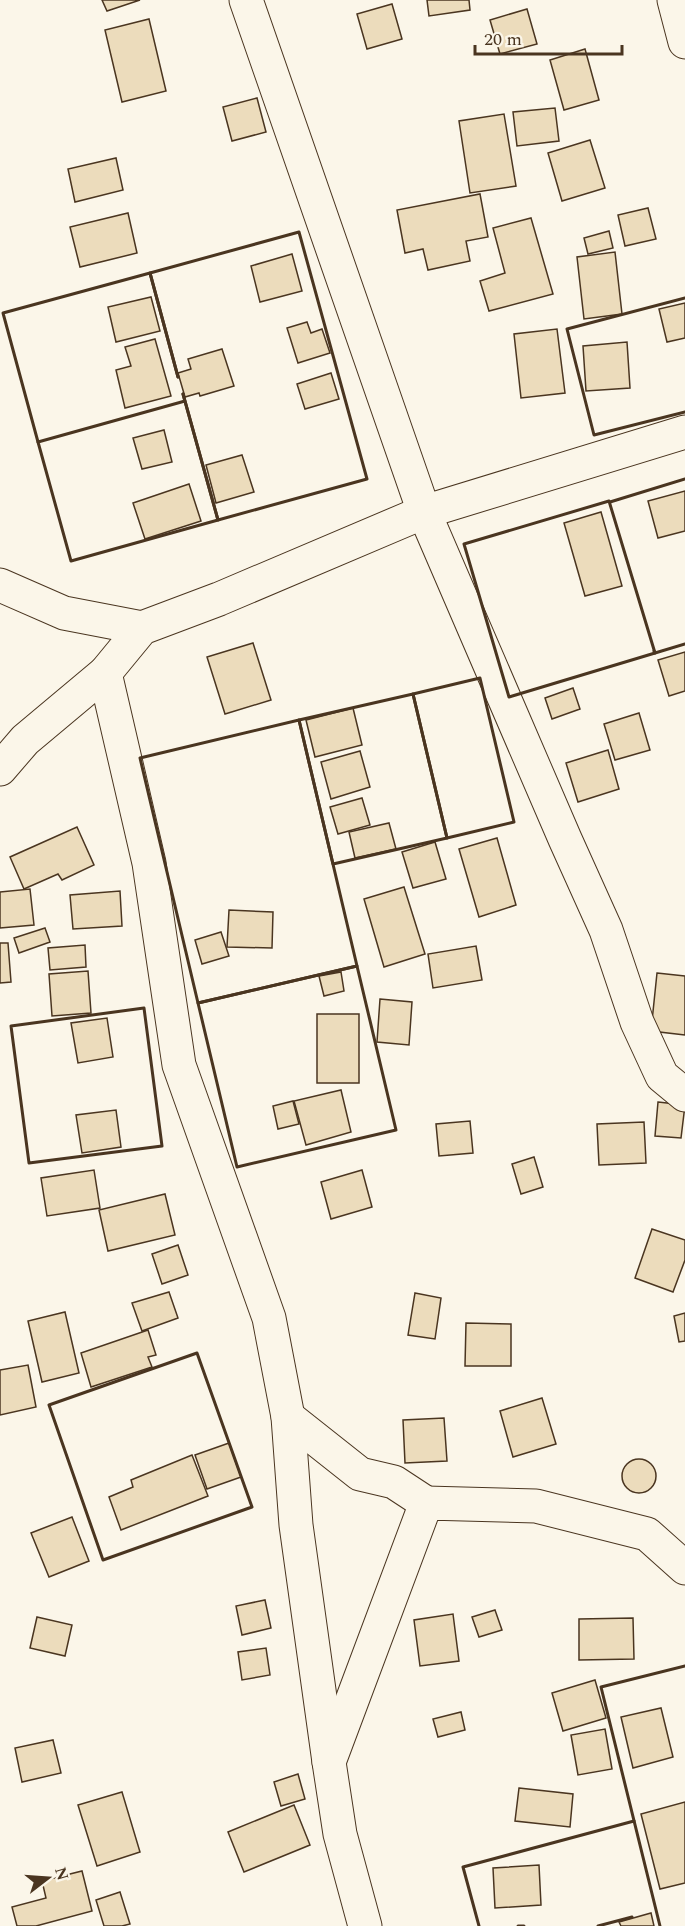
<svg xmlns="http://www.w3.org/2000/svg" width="685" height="1926" font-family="Spectral,serif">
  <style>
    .building { fill: #ecdcbc; stroke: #4a3520; stroke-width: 1.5 }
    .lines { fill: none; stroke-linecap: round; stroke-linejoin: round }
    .minor-casing { stroke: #4a3520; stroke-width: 35 }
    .minor { stroke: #fbf6e9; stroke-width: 33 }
    .wall { stroke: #4a3520; stroke-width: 3 }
  </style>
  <rect width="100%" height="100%" fill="#fbf6e9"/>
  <g class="building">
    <path d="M102,0H140L107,11Z"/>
    <path d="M427,0H469L470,10L429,16Z"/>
    <path d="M392,4L402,39L367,49L357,14Z"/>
    <path d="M527,9L537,44L500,54L490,20Z"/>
    <path d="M149,19L166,91L122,102L105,30Z"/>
    <path d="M585,49L599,100L564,110L550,60Z"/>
    <path d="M257,98L266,132L232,141L223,107Z"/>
    <path d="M555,108L559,141L517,146L513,112Z"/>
    <path d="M504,114L516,186L470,193L459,121Z"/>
    <path d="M590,140L605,188L562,201L548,153Z"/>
    <path d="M116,158L123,190L75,202L68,169Z"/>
    <path d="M480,194L488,237L466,241L470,261L428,270L423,249L405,253L397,210Z"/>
    <path d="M648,208L656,239L625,246L618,215Z"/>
    <path d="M128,213L137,253L80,267L70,227Z"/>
    <path d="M531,218L553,294L489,311L480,281L505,273L493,228Z"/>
    <path d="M609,231L613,248L588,254L584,238Z"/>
    <path d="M615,252L622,314L584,319L577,257Z"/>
    <path d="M292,254L302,291L260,302L251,266Z"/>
    <path d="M151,297L160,331L116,342L108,307Z"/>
    <path d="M685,303V338L667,342L659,309Z"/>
    <path d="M307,322L311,333L322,329L330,353L298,363L287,328Z"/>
    <path d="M557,329L565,393L521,398L514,334Z"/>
    <path d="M155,339L171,396L125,408L116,370L131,366L125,347Z"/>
    <path d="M627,342L630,388L586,391L583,346Z"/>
    <path d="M222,349L234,386L200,396L199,393L185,397L178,373L191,369L188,359Z"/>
    <path d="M331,373L339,399L305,409L297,384Z"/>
    <path d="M164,430L172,462L142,469L133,438Z"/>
    <path d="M242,455L254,492L216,503L206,465Z"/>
    <path d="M189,484L201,521L145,539L133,503Z"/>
    <path d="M685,491V531L658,538L648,501Z"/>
    <path d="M601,512L622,586L585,596L564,523Z"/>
    <path d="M253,643L271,700L225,714L207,657Z"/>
    <path d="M685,652V691L669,696L658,660Z"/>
    <path d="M573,688L580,709L552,719L545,698Z"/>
    <path d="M353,708L362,745L315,757L306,720Z"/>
    <path d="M639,713L650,750L615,760L604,724Z"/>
    <path d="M608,750L619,789L578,802L566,763Z"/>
    <path d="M360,751L370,787L331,799L321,762Z"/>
    <path d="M362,798L370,825L338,834L330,807Z"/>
    <path d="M389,823L396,849L355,858L349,832Z"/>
    <path d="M77,827L94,865L62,880L58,874L24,889L10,857Z"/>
    <path d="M497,838L516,905L479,917L459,849Z"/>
    <path d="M435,842L446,879L413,888L402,852Z"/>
    <path d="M404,887L425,954L384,967L364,899Z"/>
    <path d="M30,889L34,925L0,928V892Z"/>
    <path d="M120,891L122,926L73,929L70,895Z"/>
    <path d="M229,910L273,912L272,948L227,947Z"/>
    <path d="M45,928L50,942L19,953L14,938Z"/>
    <path d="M221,932L229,956L202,964L195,940Z"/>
    <path d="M0,943H8L11,982L0,983Z"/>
    <path d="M85,945L86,967L50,970L48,948Z"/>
    <path d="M476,946L482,980L433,988L428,954Z"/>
    <path d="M88,971L91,1013L52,1016L49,974Z"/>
    <path d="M341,972L344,991L324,996L319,976Z"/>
    <path d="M657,973L685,976V1035L651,1031Z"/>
    <path d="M380,999L412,1002L409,1045L377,1042Z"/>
    <rect x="317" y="1014" width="42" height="69"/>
    <path d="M107,1018L113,1057L78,1063L71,1023Z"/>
    <path d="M341,1090L351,1132L306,1145L294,1101Z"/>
    <path d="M293,1101L299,1124L278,1129L273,1106Z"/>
    <path d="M658,1102L685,1105L681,1138L655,1136Z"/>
    <path d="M116,1110L121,1147L82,1153L76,1115Z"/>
    <path d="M470,1121L473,1153L439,1156L436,1124Z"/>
    <path d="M644,1122L646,1163L599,1165L597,1124Z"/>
    <path d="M534,1157L543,1187L521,1194L512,1164Z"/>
    <path d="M94,1170L100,1208L47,1216L41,1178Z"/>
    <path d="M362,1170L372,1207L331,1219L321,1182Z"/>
    <path d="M165,1194L175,1235L108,1251L99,1210Z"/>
    <path d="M652,1229L685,1240V1260L673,1292L635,1278Z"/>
    <path d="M178,1245L188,1275L162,1284L152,1254Z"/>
    <path d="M169,1292L178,1318L142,1331L132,1303Z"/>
    <path d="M415,1293L441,1298L435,1339L408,1335Z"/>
    <path d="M65,1312L79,1373L42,1382L28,1321Z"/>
    <path d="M685,1313V1341L679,1342L674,1316Z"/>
    <path d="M466,1323L511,1324V1366H465Z"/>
    <path d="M148,1330L156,1355L148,1357L152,1367L91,1387L81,1353Z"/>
    <path d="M28,1365L36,1407L0,1415V1370Z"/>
    <path d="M542,1398L556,1444L513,1457L500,1411Z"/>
    <path d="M444,1418L447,1461L405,1463L403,1420Z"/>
    <path d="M229,1443L241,1477L207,1489L195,1455Z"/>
    <path d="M192,1455L208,1496L121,1530L109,1497L133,1487L131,1480Z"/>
    <circle cx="639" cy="1476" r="17"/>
    <path d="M72,1517L89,1561L49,1577L31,1533Z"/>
    <path d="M265,1600L271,1628L242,1635L236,1606Z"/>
    <path d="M495,1610L502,1630L479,1637L472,1617Z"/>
    <path d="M453,1614L459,1661L420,1666L414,1620Z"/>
    <path d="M37,1617L72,1625L65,1656L30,1648Z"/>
    <path d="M633,1618L634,1659L579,1660V1619Z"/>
    <path d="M266,1648L270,1675L242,1680L238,1652Z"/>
    <path d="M595,1680L606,1718L563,1731L552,1693Z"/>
    <path d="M661,1708L673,1757L633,1768L621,1717Z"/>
    <path d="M461,1712L465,1730L438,1737L433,1719Z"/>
    <path d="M605,1729L612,1769L578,1775L571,1735Z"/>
    <path d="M53,1740L61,1773L22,1782L15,1748Z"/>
    <path d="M298,1774L305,1799L281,1806L274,1782Z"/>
    <path d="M519,1788L573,1794L570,1827L515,1821Z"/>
    <path d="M122,1792L140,1852L97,1866L78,1805Z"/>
    <path d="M685,1802V1883L660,1889L641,1814Z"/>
    <path d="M294,1805L310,1845L244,1872L228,1832Z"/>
    <path d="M539,1865L541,1905L495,1908L493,1868Z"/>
    <path d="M82,1871L92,1911L36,1926H17L12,1907L46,1898L42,1881Z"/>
    <path d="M120,1892L130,1924L122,1926H104L96,1900Z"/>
    <path d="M651,1913L654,1926H621L619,1922Z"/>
  </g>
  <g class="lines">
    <g class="minor-casing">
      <g id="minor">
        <path d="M246,0L424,512L565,839L606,930L637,1022L662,1076L685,1095"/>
        <path d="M674,0L685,42"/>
        <path d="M0,585L64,613L142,628"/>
        <path d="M0,769L25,740L105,673"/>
        <path d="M288,1417L360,1474L394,1482L426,1503"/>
        <path d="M329,1762L296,1525L288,1417L269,1318L179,1065L149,863L105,673L142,628L219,599L424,512L685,432"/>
        <path d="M365,1926L340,1834L329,1762L426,1503L536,1506L647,1534L685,1568"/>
      </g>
    </g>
    <use href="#minor" class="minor"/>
    <g class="wall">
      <path d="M685,298L567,329L594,435L685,412"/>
      <path d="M178,377L150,273L299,232L367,479L218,520L183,394"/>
      <path d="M183,394L218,520L71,561L38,442L185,401"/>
      <path d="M38,442L3,313L150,273L178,377"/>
      <path d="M609,501L655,653L509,697L464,544Z"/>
      <path d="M610,502L685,479"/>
      <path d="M654,651L655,653L685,644"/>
      <path d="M480,678L514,822L447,838L413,694Z"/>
      <path d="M413,694L447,838L333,864L299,720Z"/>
      <path d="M299,720L357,966L198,1003L140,758Z"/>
      <path d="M357,966L396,1130L237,1167L198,1003Z"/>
      <path d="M144,1008L162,1146L29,1163L11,1026Z"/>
      <path d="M197,1353L252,1507L103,1560L49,1405Z"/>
      <path d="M479,1926L463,1867L634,1821"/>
      <path d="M518,1926H524"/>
      <path d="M598,1926L632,1917"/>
      <path d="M660,1926L601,1687L685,1666"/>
    </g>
  </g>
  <g transform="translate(48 1878) rotate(73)" stroke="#fbf6e9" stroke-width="4.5" paint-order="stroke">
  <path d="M0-4.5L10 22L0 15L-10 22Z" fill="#4a3520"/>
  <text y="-9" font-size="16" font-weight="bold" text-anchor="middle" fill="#4a3520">N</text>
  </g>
  <path d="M475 45v9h147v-9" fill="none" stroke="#4a3520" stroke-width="3"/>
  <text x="484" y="45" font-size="18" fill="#4a3520" stroke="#fbf6e9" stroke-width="4.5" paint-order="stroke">20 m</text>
</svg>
